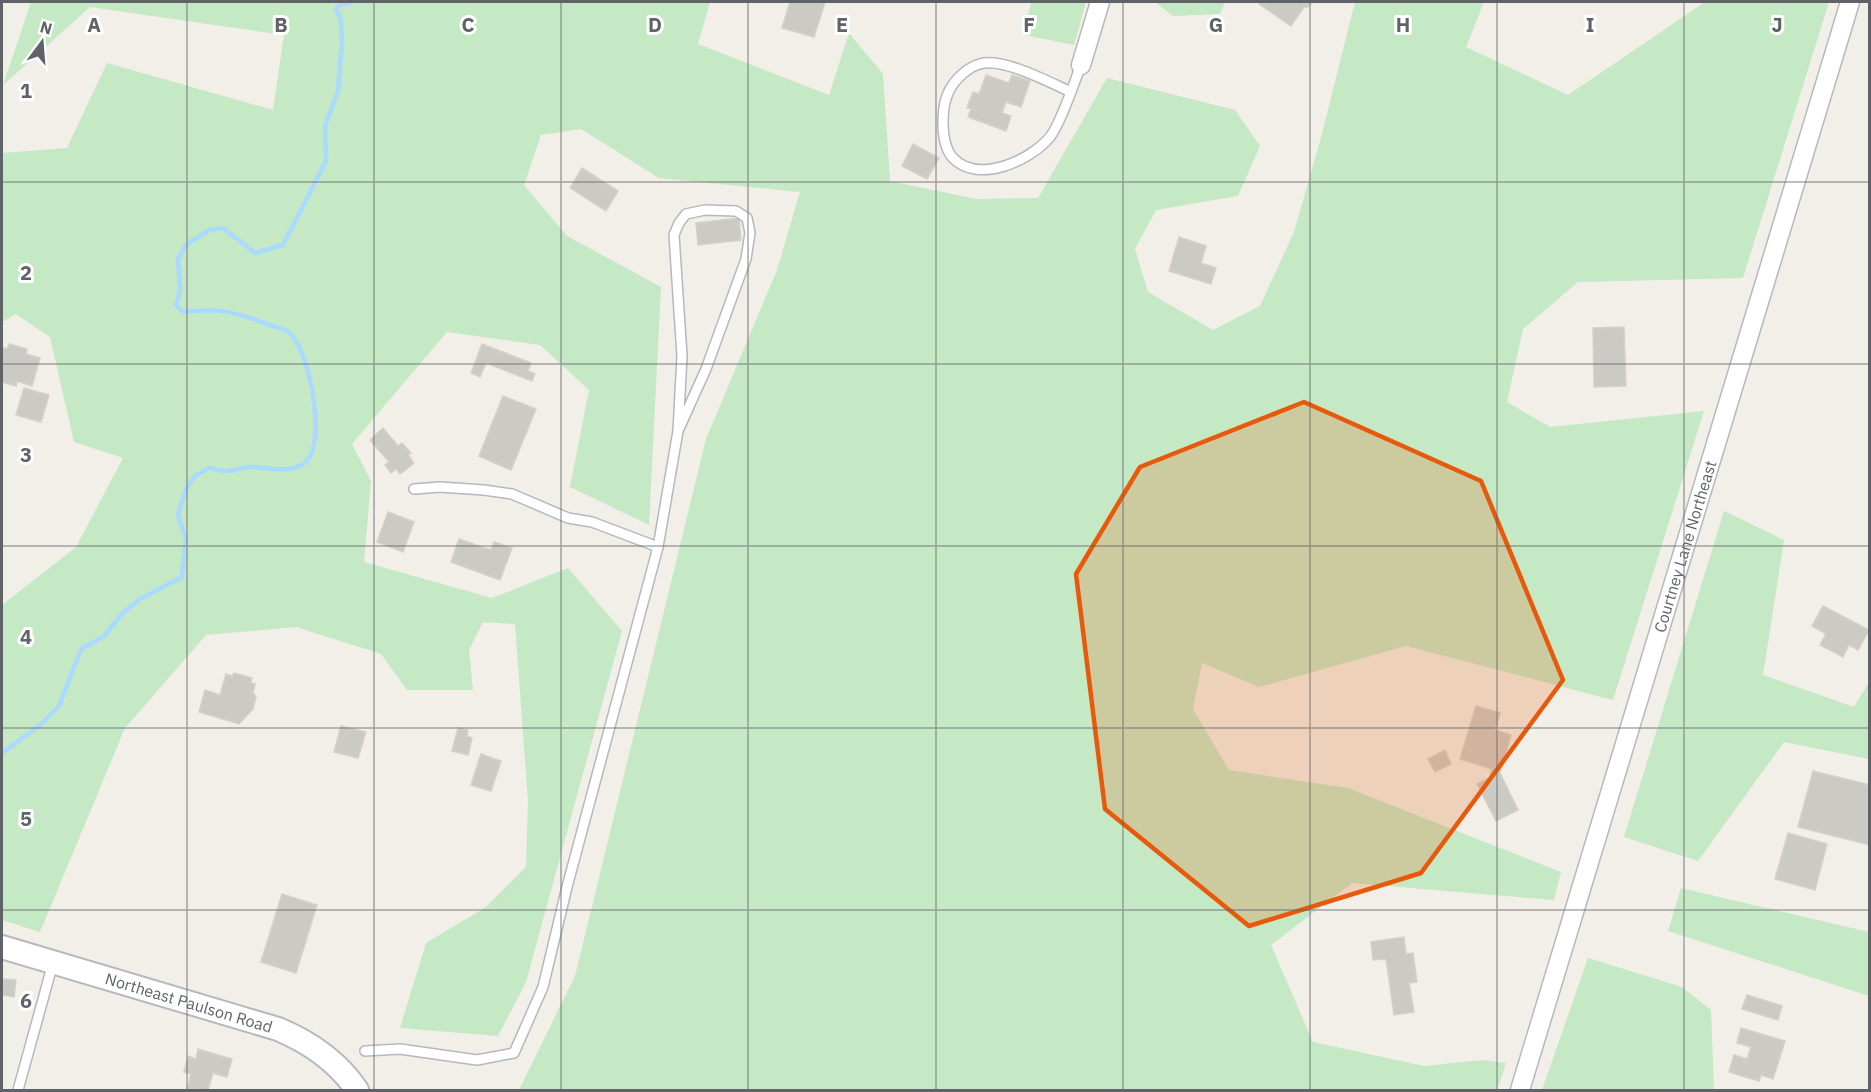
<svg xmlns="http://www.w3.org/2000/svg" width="1871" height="1092" font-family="'IBM Plex Sans',sans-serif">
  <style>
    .green { fill: #c5e8c5 }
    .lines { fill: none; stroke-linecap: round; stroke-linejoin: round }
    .stream { stroke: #aadaff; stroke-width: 4.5 }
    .building { fill: #cccac5; stroke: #d6d1c6; stroke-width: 1.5 }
    .service-casing { stroke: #b5b8bc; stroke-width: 12 }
    .minor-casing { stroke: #b5b8bc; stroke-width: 21 }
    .tertiary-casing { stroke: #b5b8bc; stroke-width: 26 }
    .service { stroke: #fff; stroke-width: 9 }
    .minor { stroke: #fff; stroke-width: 18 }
    .tertiary { stroke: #fff; stroke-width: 22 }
    .marked { fill: #e8590c; fill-opacity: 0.2; stroke: #e8590c; stroke-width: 4.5; stroke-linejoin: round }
    .grid { fill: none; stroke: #5f6368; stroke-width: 1.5; stroke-opacity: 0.55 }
    .labels { text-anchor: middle; stroke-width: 6; stroke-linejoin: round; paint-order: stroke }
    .street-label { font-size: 16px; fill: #5f6368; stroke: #fff }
    .grid-label { font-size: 20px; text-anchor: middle; font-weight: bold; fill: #5f6368; stroke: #fff; stroke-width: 6; stroke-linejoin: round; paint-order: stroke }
  </style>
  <rect width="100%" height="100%" fill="#f1efe8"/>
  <g class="green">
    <path d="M31,2H710L698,44L829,95L849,33L883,74L890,181L976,199L1038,198L1107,78L1235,110L1260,146L1238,196L1156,210L1135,249L1148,292L1213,330L1260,306L1294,232L1322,134L1355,2H1484L1466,47L1568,95L1705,2H1829L1743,278L1578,282L1523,329L1507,402L1550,427L1704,411L1613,700L1406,646L1259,687L1202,663L1193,709L1229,770L1348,788L1561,872L1554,900L1352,883L1271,945L1313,1042L1424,1066L1482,1060L1506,1063L1497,1090H519L575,976L706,439L777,270L800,192L659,178L581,129L541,135L524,185L567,236L661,287L649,525L570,487L589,390L540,345L447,332L352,444L371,481L364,562L492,598L568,568L622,631L526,982L498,1036L400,1028L426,943L486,907L526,867L528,801L515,624L483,622L469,650L473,690H407L381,654L296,627L206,635L125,728L40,932L2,920V605L76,547L123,458L74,442L50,337L16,314L2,322V153L67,148L107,63L273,110L284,35L90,7L3,85Z"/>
    <path d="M1031,2H1086L1074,45L1024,35Z"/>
    <path d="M1155,2H1225L1220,14L1173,16Z"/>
    <path d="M1724,511L1784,540L1763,675L1854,707L1869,682V759L1784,742L1698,861L1624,837Z"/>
    <path d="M1681,888L1869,932V996L1668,931Z"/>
    <path d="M1588,958L1682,987L1711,1010L1714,1090H1542Z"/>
  </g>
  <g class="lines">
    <path class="stream" d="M2,753L40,725L59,706L81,649L104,636L122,614L140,599L182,577L186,539L178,515L186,489L195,476L209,468C215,469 222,472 227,471C235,471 242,467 250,467C268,467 286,474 303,464C329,450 310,347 288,332C283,328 273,327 267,324C233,311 218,308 183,312L176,305L180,290L178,259L186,245L209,230L223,228L255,253L283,245L326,161L325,126L338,91L342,43L341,20L336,9L341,4H348L352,2"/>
  </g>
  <g class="building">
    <path d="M790,2H825L814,37L782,28Z"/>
    <path d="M1261,2H1312L1308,7H1304L1291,26L1259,4Z"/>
    <path d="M986,75L1009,83L1012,75L1030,81L1021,107L1006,102L1002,113L1011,116L1006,131L968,117L971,109L967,108L973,92L979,94Z"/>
    <path d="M913,144L939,158L927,179L902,166Z"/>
    <path d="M582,168L618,191L606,211L570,188Z"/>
    <path d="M739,218L741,240L698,245L696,223Z"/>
    <path d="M1179,237L1206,246L1201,263L1216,268L1211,284L1169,271Z"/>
    <path d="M1624,327L1626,386L1594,387L1593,328Z"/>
    <path d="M9,344L27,349L26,354L40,358L32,386L17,381L16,386L2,382V347L7,349Z"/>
    <path d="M482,344L531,363L528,371L535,374L532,381L486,363L480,377L471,373Z"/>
    <path d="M24,388L49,395L41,422L16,415Z"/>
    <path d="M503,396L536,409L511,470L479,456Z"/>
    <path d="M383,428L398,446L402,443L411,453L408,455L414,463L400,474L396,469L391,473L385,465L389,462L370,440Z"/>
    <path d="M388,512L414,522L403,552L377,542Z"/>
    <path d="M459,539L491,550L494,542L512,548L500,580L451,562Z"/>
    <path d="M1823,606L1869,630L1858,650L1849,645L1843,657L1820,645L1826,634L1812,626Z"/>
    <path d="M234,673L252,678L251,683L255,684L253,693L256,697L253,709L239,724L199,712L205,690L220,695L226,674L232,676Z"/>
    <path d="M1476,706L1500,713L1495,730L1511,735L1500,773L1518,810L1496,821L1477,784L1489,778L1492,769L1460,759Z"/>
    <path d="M341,726L366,732L358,758L334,752Z"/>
    <path d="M458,728L468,730L467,736L472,738L468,755L452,751Z"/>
    <path d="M1445,750L1451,764L1435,772L1428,759Z"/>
    <path d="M481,754L501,761L491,791L471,785Z"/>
    <path d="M1813,771L1870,785V845L1798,827Z"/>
    <path d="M1788,833L1827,844L1815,890L1775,879Z"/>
    <path d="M282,894L317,905L296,973L261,962Z"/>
    <path d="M1404,937L1406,954L1413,953L1417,982L1409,983L1414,1012L1394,1015L1386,959L1373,960L1371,942Z"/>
    <path d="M4,979L16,980L14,997L2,995Z"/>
    <path d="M1747,995L1782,1006L1778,1020L1742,1009Z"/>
    <path d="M1741,1028L1785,1041L1773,1079L1761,1075L1759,1081L1729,1072L1734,1055L1747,1059L1751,1047L1737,1043Z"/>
    <path d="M198,1049L232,1059L227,1077L213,1073L208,1090L187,1089L191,1074L184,1072L188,1056L196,1059Z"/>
  </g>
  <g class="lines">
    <g class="service-casing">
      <g id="service">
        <path d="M1071,92C1049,82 1002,57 980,64C968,67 955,79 949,91C941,107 940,142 952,157C977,185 1030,161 1050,137C1061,123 1074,83 1081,65"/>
        <path d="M414,489L440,487L484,490L512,494L568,518L592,522L658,547"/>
        <path d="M365,1051L400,1049L477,1060L514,1053L543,987L567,887L658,547L678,431L682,356L674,235L679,223L686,214L705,210L736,211L747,218L750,233L746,259L706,369L678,431"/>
        <path d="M18,1090L53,963"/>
      </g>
    </g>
    <g class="minor-casing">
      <g id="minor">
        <path d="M1081,65L1100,2"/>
        <path id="s1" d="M1520,1090L1850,2"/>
      </g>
    </g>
    <g class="tertiary-casing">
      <g id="tertiary">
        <path id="s2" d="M2,947L278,1029C309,1042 338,1062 357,1090"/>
      </g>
    </g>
    <use href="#service" class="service"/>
    <use href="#minor" class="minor"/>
    <use href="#tertiary" class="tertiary"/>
  </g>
  <path class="marked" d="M1304,402L1481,481L1563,680L1421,873L1249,926L1105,809L1076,574L1140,467Z"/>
  <path class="grid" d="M187,2V1090M374,2V1090M561,2V1090M748,2V1090M936,2V1090M1123,2V1090M1310,2V1090M1497,2V1090M1684,2V1090M2,182H1870M2,364H1870M2,546H1870M2,728H1870M2,910H1870"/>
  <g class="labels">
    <g class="street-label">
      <text dy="6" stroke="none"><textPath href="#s1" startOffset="568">Courtney Lane Northeast</textPath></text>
      <text dy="6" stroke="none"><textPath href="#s2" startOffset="195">Northeast Paulson Road</textPath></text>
    </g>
  </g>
  <g class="grid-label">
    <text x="94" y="32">A</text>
    <text x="281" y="32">B</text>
    <text x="468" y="32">C</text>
    <text x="655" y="32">D</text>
    <text x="842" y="32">E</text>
    <text x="1029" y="32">F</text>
    <text x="1216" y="32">G</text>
    <text x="1403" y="32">H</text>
    <text x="1590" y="32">I</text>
    <text x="1777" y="32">J</text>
    <text x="26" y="98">1</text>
    <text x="26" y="280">2</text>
    <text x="26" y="462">3</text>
    <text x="26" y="644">4</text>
    <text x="26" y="826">5</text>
    <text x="26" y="1008">6</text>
  </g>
  <rect width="1871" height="1092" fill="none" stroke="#5f6368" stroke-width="6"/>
  <g transform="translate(42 42) rotate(16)" stroke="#ffffff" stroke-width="4.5" paint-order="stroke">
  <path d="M0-4.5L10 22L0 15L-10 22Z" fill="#5f6368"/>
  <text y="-9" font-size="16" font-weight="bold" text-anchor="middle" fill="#5f6368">N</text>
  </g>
</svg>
